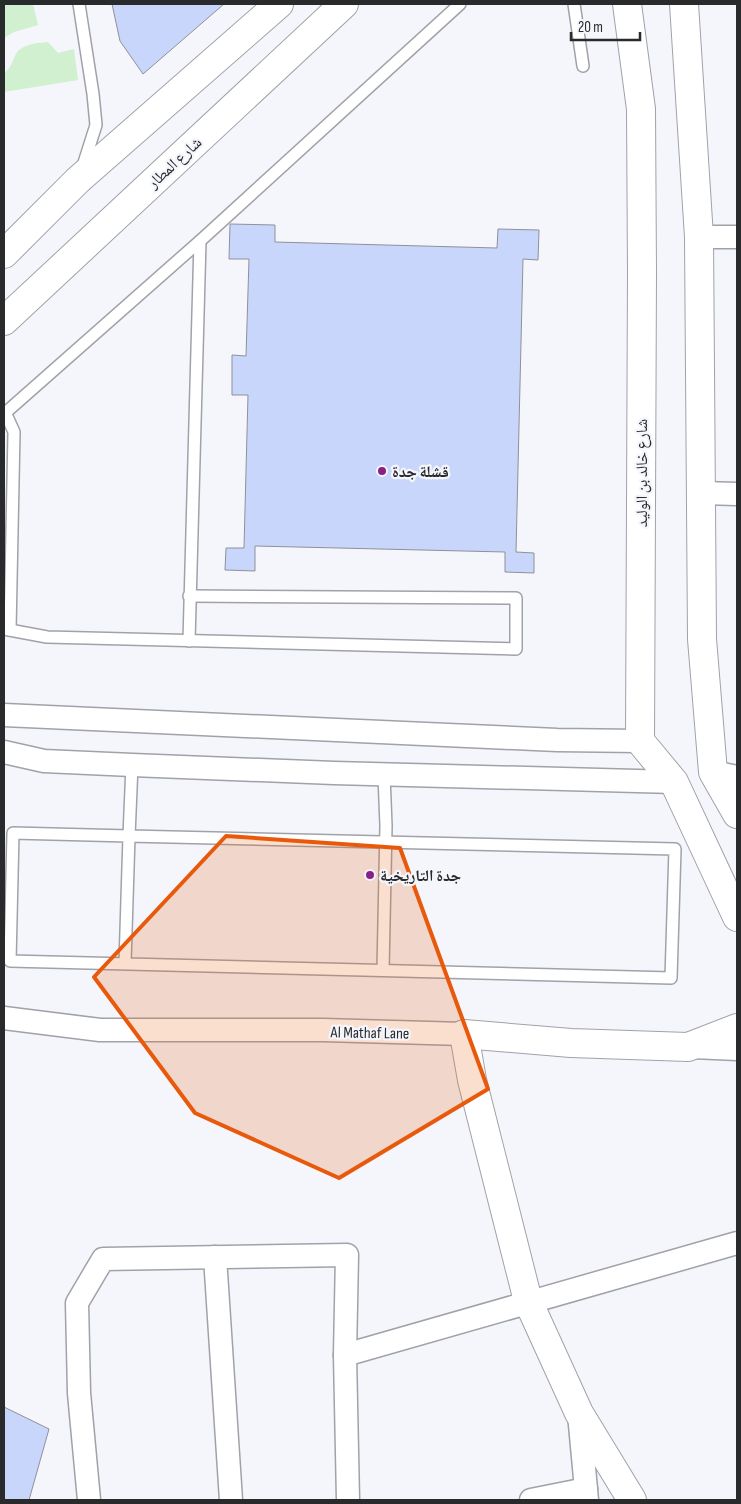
<svg xmlns="http://www.w3.org/2000/svg" width="741" height="1504" font-family="'Sofia Sans Condensed','Noto Naskh Arabic',sans-serif">
  <style>
    .green { fill: #d1f0d0 }
    .building { fill: #c9d6fc; stroke: #8f9197 }
    .lines { fill: none; stroke-linecap: round; stroke-linejoin: round }
    .lane-casing { stroke: #a0a2a8; stroke-width: 14 }
    .street-casing { stroke: #a0a2a8; stroke-width: 25 }
    .secondary-casing { stroke: #a0a2a8; stroke-width: 30 }
    .lane { stroke: #fff; stroke-width: 11 }
    .street { stroke: #fff; stroke-width: 22 }
    .secondary { stroke: #fff; stroke-width: 28 }
    .marked { fill: #e8590c; fill-opacity: 0.2; stroke: #e8590c; stroke-width: 4; stroke-linejoin: round }
    .poi-dot { fill: #8a2086; stroke: #f4f6fc; stroke-width: 2 }
    .labels { text-anchor: middle; stroke-width: 4.5; stroke-linejoin: round; paint-order: stroke }
    .street-label { font-size: 16px; fill: #292a2c; stroke: #f4f6fc }
    .poi-label { font-size: 16px; font-weight: bold; fill: #292a2c; stroke: #f4f6fc; text-anchor: start }
  </style>
  <rect width="100%" height="100%" fill="#f4f6fc"/>
  <g class="green">
    <path d="M4,4H33L38,25L14,32L4,38Z"/>
    <path d="M48,42L58,53L74,49L78,80L4,92V73C11,68 11,64 15,56C20,44 36,43 48,42Z"/>
  </g>
  <g class="building">
    <path d="M112,4H224L143,74L120,41Z"/>
    <path d="M230,224L275,225V242L497,248L498,229L539,230L538,260L523,259L516,552L534,553V573L505,572V552L255,546V571L225,570L226,548H244L248,395H232V355L246,356L249,259H229Z"/>
    <path d="M4,1407L49,1429L29,1500H4Z"/>
  </g>
  <g class="lines">
    <g class="lane-casing">
      <g id="lane">
        <path d="M79,4L93,94L96,125L82,169"/>
        <path d="M574,4L583,66"/>
        <path d="M5,412L14,432L10,630"/>
        <path d="M4,414L200,241L460,4"/>
        <path d="M4,629L47,637L516,649V598L189,596"/>
        <path d="M189,641L200,241"/>
        <path d="M125,963L129,836L13,833L10,961L671,978L675,849L129,836L132,765"/>
        <path d="M383,970L386,826L384,775"/>
      </g>
    </g>
    <g class="street-casing">
      <g id="street">
        <path d="M699,237H737"/>
        <path d="M702,493L737,494"/>
        <path d="M4,715L557,740L640,741"/>
        <path d="M4,752L44,761L132,765L334,773L674,782"/>
        <path d="M713,772L737,777"/>
        <path d="M4,1018L100,1030H323L464,1034"/>
        <path d="M693,1047L737,1049"/>
        <path d="M215,1257L231,1500"/>
        <path d="M345,1355L737,1243"/>
        <path d="M579,1414L587,1500"/>
        <path d="M89,1500L79,1393L77,1303L103,1259L347,1255L345,1355L348,1500"/>
        <path d="M531,1500L586,1489"/>
      </g>
    </g>
    <g class="secondary-casing">
      <g id="secondary">
        <path d="M627,4L641,109L642,272L640,741L674,782L737,917"/>
        <path d="M684,4L699,237L702,639L713,772L737,814"/>
        <path d="M4,254L78,180L279,4"/>
        <path d="M4,321L344,4"/>
        <path d="M632,1500L579,1413L528,1301L472,1080L464,1034L571,1043L688,1047L737,1028"/>
      </g>
    </g>
    <use href="#lane" class="lane"/>
    <use href="#street" class="street"/>
    <use href="#secondary" class="secondary"/>
  </g>
  <path class="marked" d="M226,836L400,848L488,1089L339,1178L195,1113L94,977Z"/>
  <g class="poi-dot">
    <circle cx="382" cy="471" r="5"/>
    <circle cx="370" cy="875" r="5"/>
  </g>
  <g class="labels">
    <g class="street-label">
      <text transform="translate(174 162) rotate(-43)" y="6">شارع المطار</text>
      <text transform="translate(641 473) rotate(-90)" y="6">شارع خالد بن الوليد</text>
      <text transform="translate(370 1032) rotate(1)" y="6">Al Mathaf Lane</text>
    </g>
    <g class="poi-label">
      <text x="392" y="477">قشلة جدة</text>
      <text x="380" y="881">جدة التاريخية</text>
    </g>
  </g>
  <rect width="741" height="1504" fill="none" stroke="#292a2c" stroke-width="10"/>
  <path d="M571 32v8h69v-8" fill="none" stroke="#292a2c" stroke-width="2.5"/>
  <text x="578" y="32" font-size="15" fill="#292a2c" stroke="#f4f6fc" stroke-width="4" paint-order="stroke">20 m</text>
</svg>
